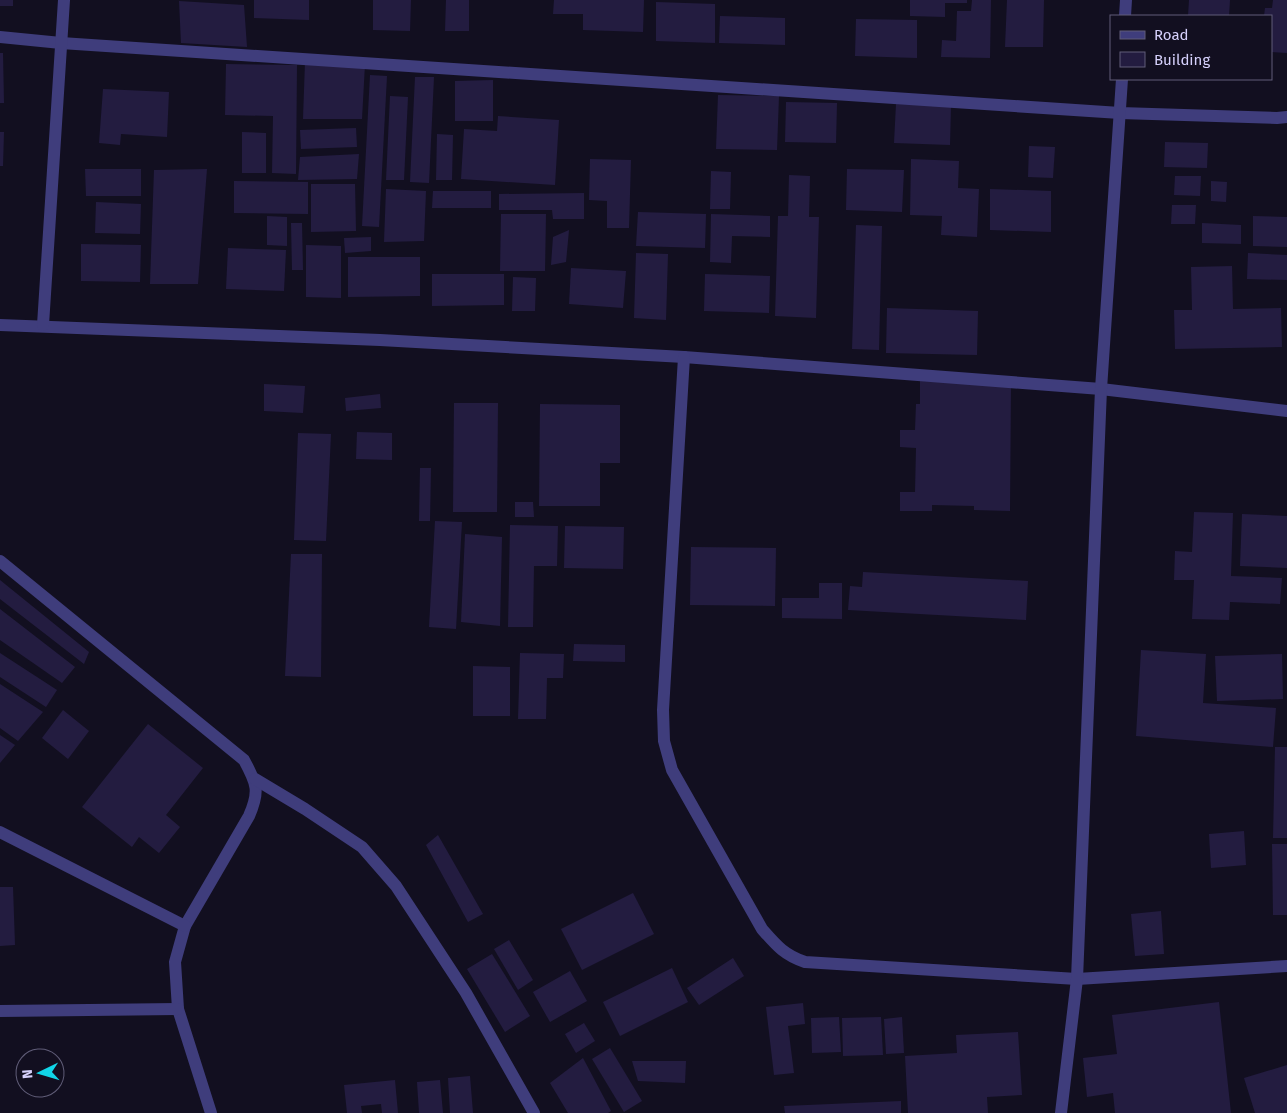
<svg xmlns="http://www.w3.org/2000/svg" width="1287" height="1113" font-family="'Fira Sans',sans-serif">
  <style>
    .building { fill: #231c40 }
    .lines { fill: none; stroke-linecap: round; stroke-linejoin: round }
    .street { stroke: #3f3d7c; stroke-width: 12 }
  </style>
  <rect width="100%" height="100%" fill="#120f20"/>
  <g class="building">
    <rect x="0" y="0" width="13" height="6"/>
    <path d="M254,0H309V20L254,18Z"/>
    <path d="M373,0H411L410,31L373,30Z"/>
    <path d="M446,0H469V31H445Z"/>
    <path d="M554,0H644L643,32L583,30V14H553Z"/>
    <path d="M910,0H967V3H945V17L910,16Z"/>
    <path d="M972,0H991L990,58L941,57L942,40L956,41L957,11H971Z"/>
    <path d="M1007,0H1044L1043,47H1005Z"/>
    <path d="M1189,0H1230L1229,16H1188Z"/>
    <path d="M1273,0H1287V53L1271,52L1272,23L1271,16H1264L1265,8H1272Z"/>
    <path d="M179,1L244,5L247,47L181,43Z"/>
    <path d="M656,2L715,4V43L656,41Z"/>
    <path d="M720,16L785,18V45L719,43Z"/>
    <path d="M856,19L917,20V58L855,56Z"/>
    <path d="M0,53H3L4,103H0Z"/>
    <path d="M305,62L365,64L362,119H303Z"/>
    <path d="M226,64L297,65L296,174L272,173L273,116L225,115Z"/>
    <path d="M370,75L387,76L379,227L362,226Z"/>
    <path d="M415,77H434L429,183L410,182Z"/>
    <path d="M493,80V121H455V81Z"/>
    <path d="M103,89L169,92L167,137L121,134L120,145L99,143Z"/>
    <path d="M718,95L779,96L777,150L716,149Z"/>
    <path d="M390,96L408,97L404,180H386Z"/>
    <path d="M786,102L837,103L836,143L785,142Z"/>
    <path d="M896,104L951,105L950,145L894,143Z"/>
    <path d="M498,116L559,120L555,185L461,179L464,129L497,131Z"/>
    <path d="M356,128L357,147L301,149L300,130Z"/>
    <path d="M0,132H4L3,166H0Z"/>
    <path d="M242,132L266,133V173H242Z"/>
    <path d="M437,134L453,135L452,180H436Z"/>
    <path d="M1165,142L1208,143L1207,168L1164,167Z"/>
    <path d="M1029,146L1055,147L1053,178L1028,177Z"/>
    <path d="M359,154L357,179L298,180L300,157Z"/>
    <path d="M590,159L631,160L629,228H607V201L589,200Z"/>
    <path d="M911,159L959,161L958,188L979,189L977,237L941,235L942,216L910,215Z"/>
    <path d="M85,169H141V196H86Z"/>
    <path d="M207,169L198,284H150L154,170Z"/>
    <path d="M847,169L904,170L902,212L846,210Z"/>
    <path d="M711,171L731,172L730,209H710Z"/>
    <path d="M789,175L810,176L809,217H819L816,318L775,316L778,216H788Z"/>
    <path d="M1175,176H1201L1200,196L1174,195Z"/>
    <path d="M234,181L308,182V214L234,213Z"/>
    <path d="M1211,181L1227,182L1226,202L1211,201Z"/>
    <path d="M311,184H355L356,231L311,232Z"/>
    <path d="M386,189L426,191L424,241L384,242Z"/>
    <path d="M990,189L1051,191V232L990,230Z"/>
    <path d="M433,191H491V208H432Z"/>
    <path d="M584,193V219H553L552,210H499V194Z"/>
    <path d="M96,202L141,204L140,234L95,233Z"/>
    <path d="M1172,205H1196L1195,224H1171Z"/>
    <path d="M638,212L706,214L705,248L636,246Z"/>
    <path d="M501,214H546L545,271H500Z"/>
    <path d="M711,214L770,216V237L732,236L731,263L710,262Z"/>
    <path d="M267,216L287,217V246L267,245Z"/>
    <path d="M1253,216L1287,217V247L1253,246Z"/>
    <path d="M291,223H302L303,270H292Z"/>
    <path d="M1202,223L1241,225V244L1202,243Z"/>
    <path d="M856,225L882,226L879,350L852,349Z"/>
    <path d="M569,230L566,262L551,265L553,237Z"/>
    <path d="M371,237V251L345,253L344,238Z"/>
    <path d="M81,244L141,245L140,282L81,281Z"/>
    <path d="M306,245L341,246V298L306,297Z"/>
    <path d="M228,248L286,250L284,291L226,289Z"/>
    <path d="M636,253L668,254L666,320L634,318Z"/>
    <path d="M1248,253L1287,255V280L1247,279Z"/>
    <path d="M348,257H420V296L348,297Z"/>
    <path d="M1232,266L1233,309L1281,308L1282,347L1175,349L1174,310H1192L1191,267Z"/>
    <path d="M571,268L626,271L623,308L569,304Z"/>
    <path d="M432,274H504V305L432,306Z"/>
    <path d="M705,274L770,276L769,313L704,311Z"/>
    <path d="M513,277L536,278L535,311H512Z"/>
    <path d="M887,308L978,311L977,355L886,353Z"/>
    <path d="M920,381L1011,383L1010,511L974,510V506L932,505V511H900V492H915L916,448L900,447V430H915L916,404H920Z"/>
    <path d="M264,384L305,386L303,413L264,411Z"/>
    <path d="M380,394L381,408L346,411L345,398Z"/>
    <path d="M454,403H498L497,512H453Z"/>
    <path d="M540,404L620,405V463H600V506H539Z"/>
    <path d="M357,432L392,433V460L356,459Z"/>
    <path d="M298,433L331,434L326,541L294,540Z"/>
    <path d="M420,468H431L430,521H419Z"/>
    <path d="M515,502H533L534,517H515Z"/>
    <path d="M1194,512L1233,513L1231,576L1282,578L1280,604L1230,602L1229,620L1192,619L1194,580H1174L1175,551L1192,552Z"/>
    <path d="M1242,514L1287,516V568L1240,566Z"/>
    <path d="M435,521L462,522L456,629L429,627Z"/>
    <path d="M510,525L558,526L557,566H534L533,627H508Z"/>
    <path d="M565,526L624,527L623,569L564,568Z"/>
    <path d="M465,534L502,537L500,626L461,622Z"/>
    <path d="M691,547L776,548L775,606L690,605Z"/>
    <path d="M291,554H322L321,677L285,676Z"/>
    <path d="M863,572L1028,581L1026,620L848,610L850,586L862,587Z"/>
    <path d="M0,580L89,652L84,664L0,599Z"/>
    <path d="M819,583H842V619L782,618V598H819Z"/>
    <path d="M0,609L75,667L62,683L0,640Z"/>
    <path d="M574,644L625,645V662L573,661Z"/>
    <path d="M1141,650L1206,654L1203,703L1276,708L1273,747L1136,736Z"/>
    <path d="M0,653L57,690L46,707L0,677Z"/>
    <path d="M520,653L564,654L563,678H547L546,719H518Z"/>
    <path d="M1282,654L1283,699L1217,701L1215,656Z"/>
    <path d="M473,666L510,667V716H473Z"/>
    <path d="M0,684L43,712L18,741L0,728Z"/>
    <path d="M63,710L89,731L68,759L42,738Z"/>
    <path d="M148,724L203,768L166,815L180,827L159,853L139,837L132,847L82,807Z"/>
    <path d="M0,735L15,745L0,763Z"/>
    <path d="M1275,747H1287V838H1273Z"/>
    <path d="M1244,831L1246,865L1211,868L1209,834Z"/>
    <path d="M438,835L483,914L468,922L426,845Z"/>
    <path d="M1272,844H1287V915H1273Z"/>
    <path d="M0,887H13L15,945L0,946Z"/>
    <path d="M633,893L654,934L582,970L561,929Z"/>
    <path d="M1161,911L1164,954L1135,956L1131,914Z"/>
    <path d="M509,940L533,980L518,990L494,949Z"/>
    <path d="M492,954L530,1016L505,1032L467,969Z"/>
    <path d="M733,958L744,976L699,1005L687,988Z"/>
    <path d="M672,968L688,1002L620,1036L603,1002Z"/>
    <path d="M570,971L587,1001L550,1022L533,992Z"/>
    <path d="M1219,1002L1231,1113H1115L1113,1093L1087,1097L1083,1058L1117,1054L1112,1015Z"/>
    <path d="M803,1003L805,1024L788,1026L794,1073L774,1075L766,1007Z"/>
    <path d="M839,1017L841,1052L812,1053L811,1018Z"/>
    <path d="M881,1017L883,1055L843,1056L842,1018Z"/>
    <path d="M902,1017L904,1053L886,1054L884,1019Z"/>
    <path d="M584,1023L595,1041L576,1053L565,1034Z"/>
    <path d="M1018,1032L1022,1095L987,1097L988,1113H908L905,1056L957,1053L956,1035Z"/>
    <path d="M610,1048L642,1101L624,1112L592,1059Z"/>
    <path d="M583,1058L611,1111L608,1113H568L550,1083Z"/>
    <path d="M632,1061H686L685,1083L638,1081Z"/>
    <path d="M1287,1065V1113H1255L1244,1078Z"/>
    <path d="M470,1076L473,1113H450L448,1078Z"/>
    <path d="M395,1080L398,1113H382L381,1104L361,1106L362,1113H347L344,1085Z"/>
    <path d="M440,1080L443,1113H419L417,1082Z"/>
    <path d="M901,1101V1113H785L784,1106Z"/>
  </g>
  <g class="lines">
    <g class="street">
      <path d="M1125,16L1126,0"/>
      <path d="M0,37L61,43L1120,113L1277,118L1287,117"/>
      <path d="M0,325L380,340L684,357L1101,389L1287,411"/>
      <path d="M43,325L64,0"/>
      <path d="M684,357L663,710L664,741L672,770L762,929C776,945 784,955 805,962L1077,979L1287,966"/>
      <path d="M0,561L244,760C257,784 260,791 249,816L185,926L175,962L178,1009L211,1113"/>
      <path d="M255,779L305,809L362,847L396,886L466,993L534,1113"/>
      <path d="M0,832L185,926"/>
      <path d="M0,1011L178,1009"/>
      <path d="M1061,1113L1077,979L1101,389L1122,79"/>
    </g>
  </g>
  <rect x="1110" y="15" width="162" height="65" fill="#120f20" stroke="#605d78"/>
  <rect x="1120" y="31" width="25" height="8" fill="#3f3d7c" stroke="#605d78"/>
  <text x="1154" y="40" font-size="15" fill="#d6d1fc">Road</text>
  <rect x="1120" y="52" width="25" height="15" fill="#231c40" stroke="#605d78"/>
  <text x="1154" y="65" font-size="15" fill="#d6d1fc">Building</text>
  <g transform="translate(40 1073) rotate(265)"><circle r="24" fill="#120f20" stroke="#605d78"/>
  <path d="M0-4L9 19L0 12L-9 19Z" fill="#11d5e8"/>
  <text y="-8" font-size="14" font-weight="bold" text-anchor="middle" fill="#d6d1fc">N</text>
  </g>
</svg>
